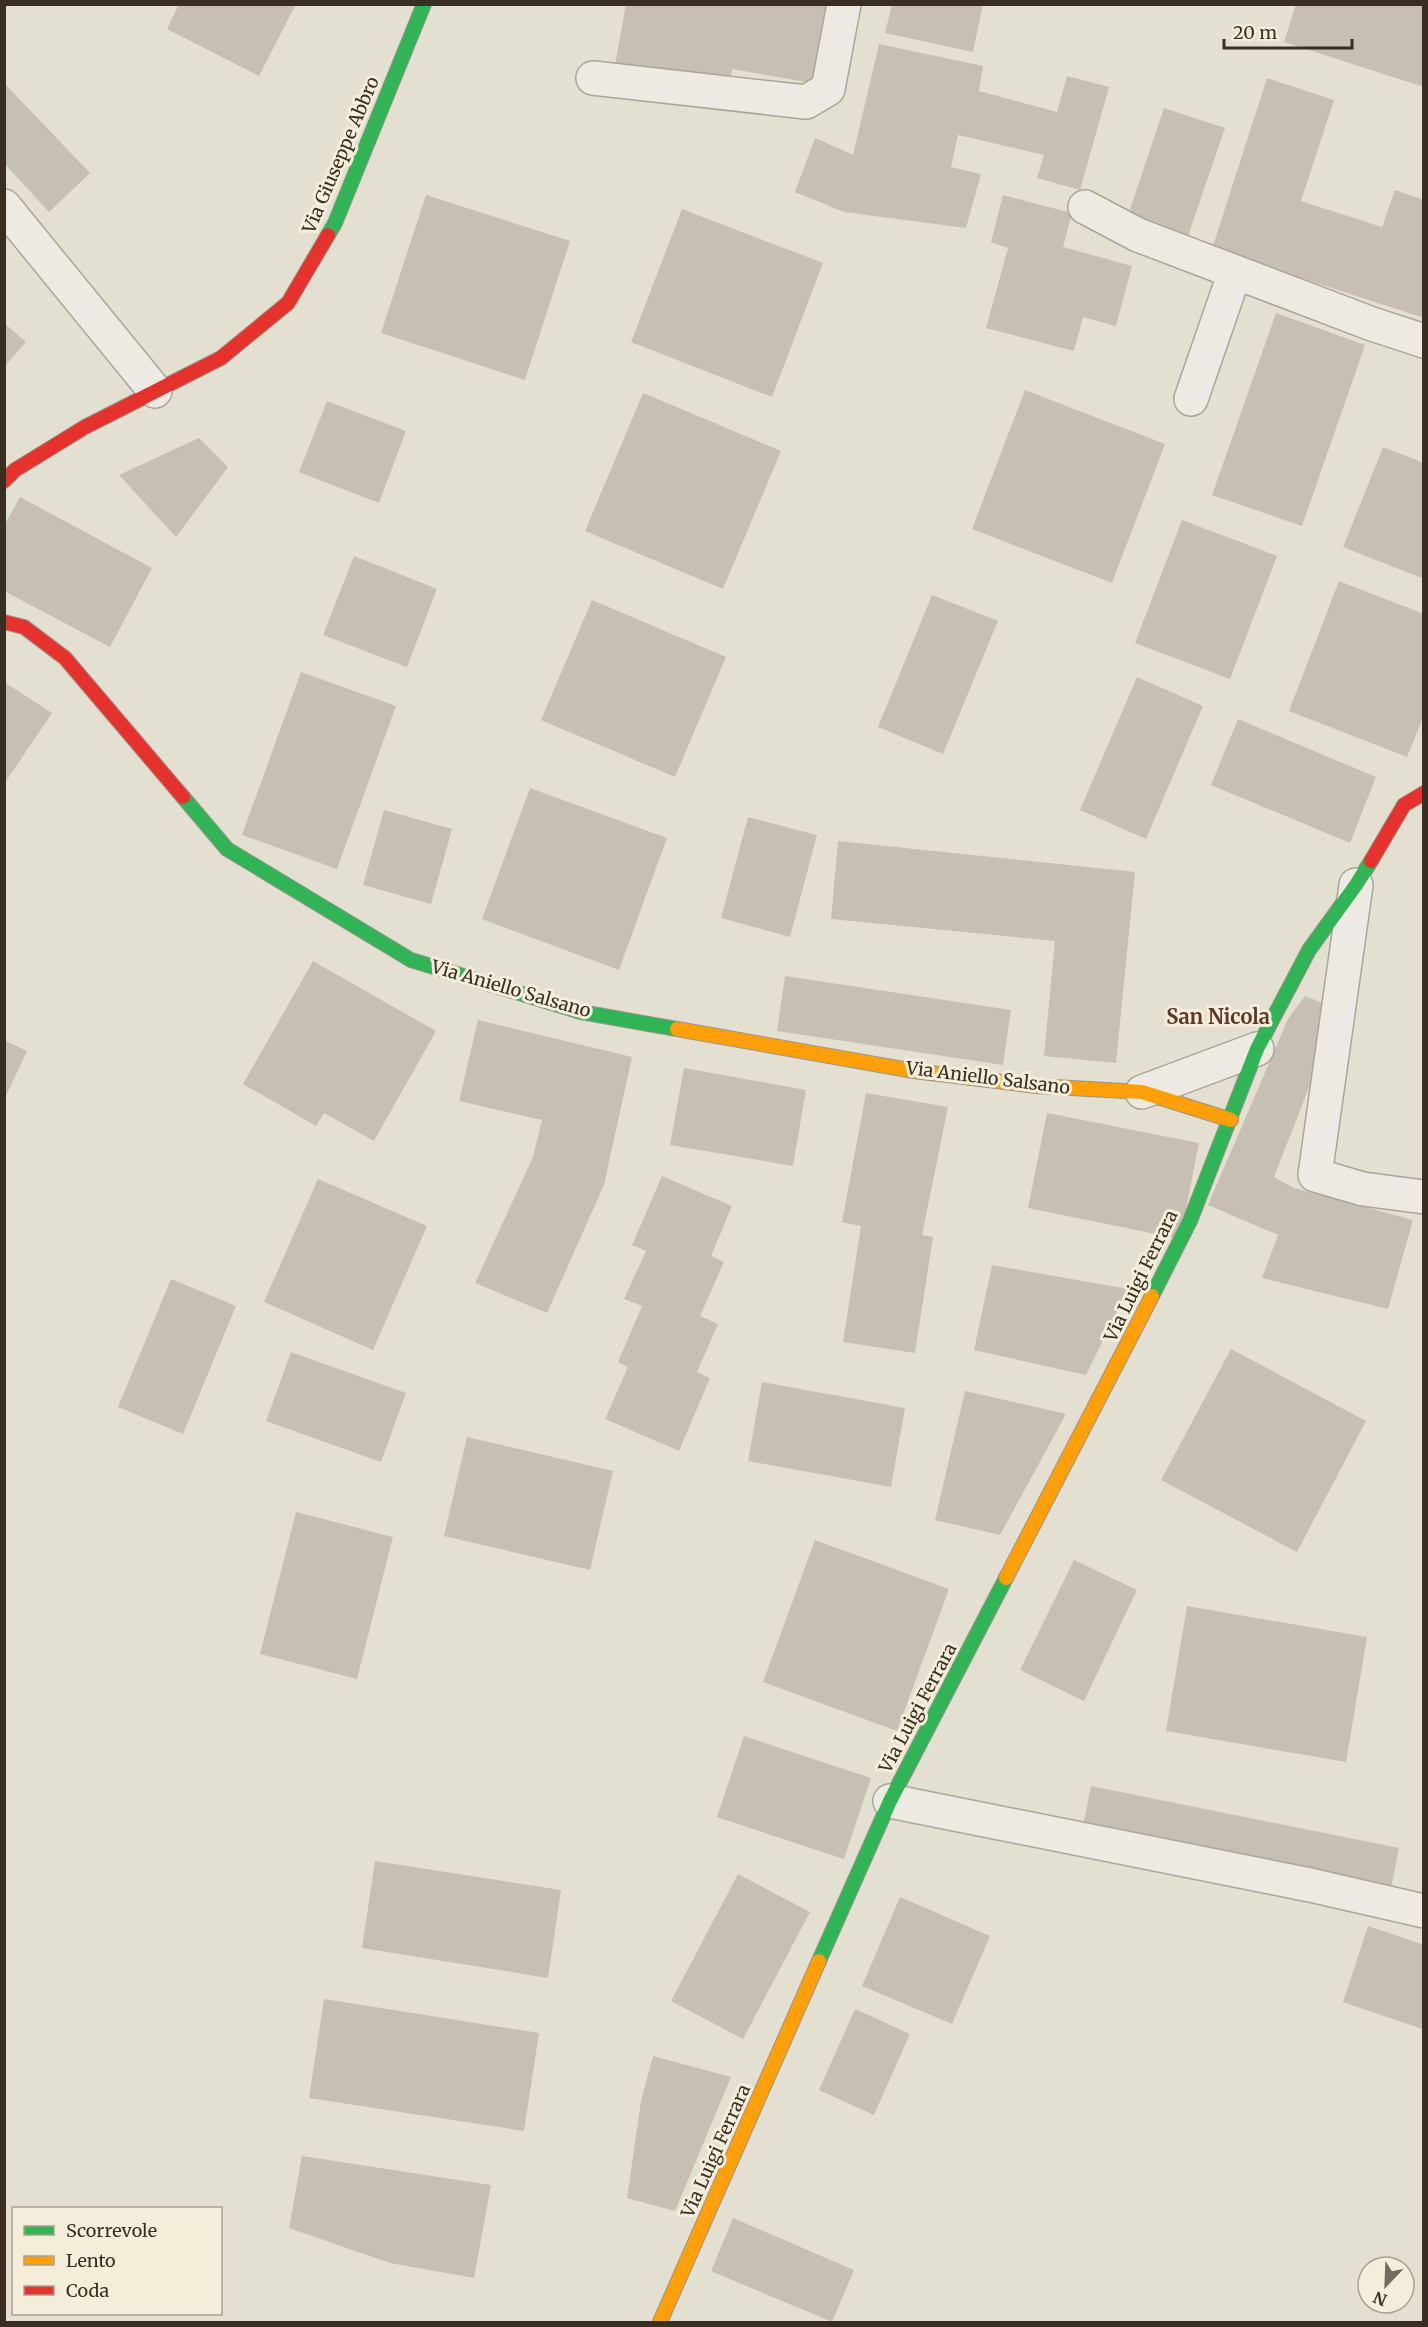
<svg xmlns="http://www.w3.org/2000/svg" width="1428" height="2327" font-family="Merriweather,serif">
  <style>
    .building { fill: #c7bfb3 }
    .lines { fill: none; stroke-linecap: round; stroke-linejoin: round }
    .street-casing { stroke: #a9a59a; stroke-width: 36 }
    .fast-casing { stroke: #99958a; stroke-width: 16 }
    .slow-casing { stroke: #99958a; stroke-width: 16 }
    .jam-casing { stroke: #99958a; stroke-width: 16 }
    .street { stroke: #eceae2; stroke-width: 33 }
    .fast { stroke: #30b455; stroke-width: 14 }
    .slow { stroke: #ff9f0a; stroke-width: 14 }
    .jam { stroke: #e5322d; stroke-width: 14 }
    .labels { text-anchor: middle; stroke-width: 6; stroke-linejoin: round; paint-order: stroke }
    .street-label { font-size: 18px; fill: #382e22; stroke: #f3edd9 }
    .neighbourhood-label { font-size: 20px; font-weight: bold; fill: #603726; stroke: #f3edd9 }
  </style>
  <rect width="100%" height="100%" fill="#e3e0d2"/>
  <g class="building">
    <path d="M179,4H296L259,76L167,29Z"/>
    <path d="M626,4H830L817,84L732,69L729,90L614,70Z"/>
    <path d="M892,4H983L973,52L885,33Z"/>
    <path d="M1296,4H1424V87L1284,42Z"/>
    <path d="M879,44L983,66L979,91L1057,112L1067,76L1109,87L1080,190L1037,178L1044,155L958,135L951,167L981,174L966,228L844,212L795,192L815,138L853,155Z"/>
    <path d="M1267,78L1334,100L1301,201L1382,227L1395,190L1424,200V318L1212,249Z"/>
    <path d="M4,83L90,173L49,212L4,163Z"/>
    <path d="M1164,108L1225,128L1187,239L1127,218Z"/>
    <path d="M426,195L570,241L525,380L381,333Z"/>
    <path d="M1003,195L1072,213L1063,247L1132,266L1116,326L1083,317L1074,351L986,328L1008,248L991,242Z"/>
    <path d="M682,209L823,263L772,397L631,342Z"/>
    <path d="M1276,313L1365,345L1302,526L1212,495Z"/>
    <path d="M4,323L26,342L4,367Z"/>
    <path d="M1025,390L1165,444L1112,583L972,529Z"/>
    <path d="M643,393L781,451L723,589L585,531Z"/>
    <path d="M327,401L406,431L379,503L299,472Z"/>
    <path d="M199,438L228,467L176,537L119,475Z"/>
    <path d="M1383,447L1424,463V579L1343,547Z"/>
    <path d="M20,497L152,568L110,647L4,591V526Z"/>
    <path d="M1182,520L1277,556L1230,679L1135,643Z"/>
    <path d="M354,556L437,589L407,667L323,635Z"/>
    <path d="M1339,581L1424,614V715L1407,757L1289,711Z"/>
    <path d="M932,595L998,621L943,754L878,727Z"/>
    <path d="M592,600L726,657L675,777L541,720Z"/>
    <path d="M301,672L396,706L337,869L242,835Z"/>
    <path d="M1137,677L1203,706L1146,839L1080,810Z"/>
    <path d="M4,682L52,713L4,784Z"/>
    <path d="M1238,719L1376,777L1350,843L1211,785Z"/>
    <path d="M530,788L667,838L619,970L482,919Z"/>
    <path d="M384,810L452,829L431,904L363,885Z"/>
    <path d="M748,817L817,835L790,937L721,918Z"/>
    <path d="M838,841L1135,872L1116,1063L1044,1056L1055,941L831,919Z"/>
    <path d="M313,961L436,1031L374,1141L324,1113L316,1126L243,1084Z"/>
    <path d="M785,976L1011,1010L1003,1065L777,1031Z"/>
    <path d="M1305,996L1333,1007L1319,1062L1274,1177L1294,1188L1413,1220L1388,1309L1262,1278L1278,1235L1208,1205L1288,1019Z"/>
    <path d="M478,1020L632,1057L604,1185L547,1313L475,1283L533,1157L542,1120L459,1101Z"/>
    <path d="M4,1040L27,1051L4,1100Z"/>
    <path d="M684,1068L806,1090L793,1166L670,1145Z"/>
    <path d="M866,1093L948,1107L922,1235L933,1237L915,1353L843,1342L861,1226L842,1222Z"/>
    <path d="M1047,1113L1199,1143L1180,1239L1028,1208Z"/>
    <path d="M662,1176L732,1206L711,1256L724,1262L700,1316L718,1324L697,1372L710,1378L679,1451L605,1419L628,1367L618,1362L642,1306L624,1299L646,1251L632,1245Z"/>
    <path d="M318,1179L427,1226L373,1350L264,1302Z"/>
    <path d="M992,1265L1128,1289L1086,1375L974,1350Z"/>
    <path d="M171,1279L236,1306L183,1434L118,1407Z"/>
    <path d="M1231,1349L1366,1421L1297,1552L1161,1480Z"/>
    <path d="M291,1352L406,1393L381,1462L266,1421Z"/>
    <path d="M762,1382L905,1408L891,1487L748,1461Z"/>
    <path d="M965,1391L1066,1414L1000,1535L935,1520Z"/>
    <path d="M467,1437L613,1471L590,1570L444,1536Z"/>
    <path d="M296,1512L393,1537L357,1679L260,1654Z"/>
    <path d="M815,1540L949,1589L897,1731L763,1682Z"/>
    <path d="M1074,1560L1137,1590L1084,1701L1020,1670Z"/>
    <path d="M1187,1606L1367,1637L1346,1762L1166,1731Z"/>
    <path d="M744,1736L871,1778L844,1859L717,1817Z"/>
    <path d="M1091,1786L1399,1848L1389,1898L1081,1836Z"/>
    <path d="M375,1861L561,1890L548,1978L362,1948Z"/>
    <path d="M738,1874L810,1912L743,2039L671,2001Z"/>
    <path d="M900,1897L990,1936L952,2024L862,1986Z"/>
    <path d="M1368,1926L1424,1945L1422,2029L1343,2002Z"/>
    <path d="M324,1999L539,2033L524,2131L309,2098Z"/>
    <path d="M855,2009L910,2034L874,2115L819,2090Z"/>
    <path d="M653,2056L731,2077L675,2211L627,2198L641,2101Z"/>
    <path d="M302,2156L491,2185L474,2278L390,2263L289,2228Z"/>
    <path d="M733,2218L854,2270L832,2322L711,2271Z"/>
  </g>
  <g class="lines">
    <g class="street-casing">
      <g id="street">
        <path d="M593,78L806,102L828,89L844,4"/>
        <path d="M4,206L155,391"/>
        <path d="M1085,207L1138,235L1372,324L1424,341"/>
        <path d="M1191,399L1235,272"/>
        <path d="M1356,885L1315,1175L1363,1189L1424,1197"/>
        <path d="M1142,1092L1257,1049"/>
        <path d="M890,1801L1310,1885L1424,1911"/>
      </g>
    </g>
    <g class="fast-casing">
      <g id="fast">
        <path d="M328,235L335,223L424,4"/>
        <path d="M183,797L227,849L411,960L581,1012L677,1029"/>
        <path d="M1152,1296L1190,1221L1257,1049L1309,950L1356,885L1371,861"/>
        <path d="M819,1961L890,1801L1006,1578"/>
      </g>
    </g>
    <g class="slow-casing">
      <g id="slow">
        <path d="M677,1029L914,1071L1036,1086L1142,1092L1231,1120"/>
        <path d="M1006,1578L1152,1296"/>
        <path d="M660,2322L819,1961"/>
      </g>
    </g>
    <g class="jam-casing">
      <g id="jam">
        <path d="M4,481L15,470L85,427L221,358L288,303L328,235"/>
        <path d="M4,622L24,627L65,658L183,797"/>
        <path d="M1371,861L1404,805L1424,793"/>
      </g>
    </g>
    <use href="#street" class="street"/>
    <use href="#fast" class="fast"/>
    <use href="#slow" class="slow"/>
    <use href="#jam" class="jam"/>
  </g>
  <g class="labels">
    <g class="street-label">
      <text transform="translate(341 155) rotate(-67)" y="6">Via Giuseppe Abbro</text>
      <text transform="translate(511 989) rotate(16)" y="6">Via Aniello Salsano</text>
      <text transform="translate(988 1078) rotate(7)" y="6">Via Aniello Salsano</text>
      <text transform="translate(1141 1276) rotate(-64)" y="6">Via Luigi Ferrara</text>
      <text transform="translate(918 1708) rotate(-62)" y="6">Via Luigi Ferrara</text>
      <text transform="translate(716 2151) rotate(-66)" y="6">Via Luigi Ferrara</text>
    </g>
    <g class="neighbourhood-label">
      <text x="1218" y="1024">San Nicola</text>
    </g>
  </g>
  <rect width="1428" height="2327" fill="none" stroke="#382e22" stroke-width="12"/>
  <rect x="12" y="2207" width="210" height="108" fill="#f3edd9" stroke="#a8a190" stroke-width="1.5"/>
  <rect x="24" y="2226" width="30" height="9" fill="#30b455" stroke="#a8a190" stroke-width="1.5"/>
  <text x="66" y="2237" font-size="18" fill="#382e22">Scorrevole</text>
  <rect x="24" y="2256" width="30" height="9" fill="#ff9f0a" stroke="#a8a190" stroke-width="1.5"/>
  <text x="66" y="2267" font-size="18" fill="#382e22">Lento</text>
  <rect x="24" y="2286" width="30" height="9" fill="#e5322d" stroke="#a8a190" stroke-width="1.5"/>
  <text x="66" y="2297" font-size="18" fill="#382e22">Coda</text>
  <g transform="translate(1386 2285) rotate(203)"><circle r="28" fill="#f3edd9" stroke="#a8a190" stroke-width="1.5"/>
  <path d="M0-4.5L10 22L0 15L-10 22Z" fill="#746c60"/>
  <text y="-9" font-size="16" font-weight="bold" text-anchor="middle" fill="#382e22">N</text>
  </g>
  <path d="M1224 39v9h128v-9" fill="none" stroke="#382e22" stroke-width="3"/>
  <text x="1233" y="39" font-size="18" fill="#382e22" stroke="#f3edd9" stroke-width="4.5" paint-order="stroke">20 m</text>
</svg>
